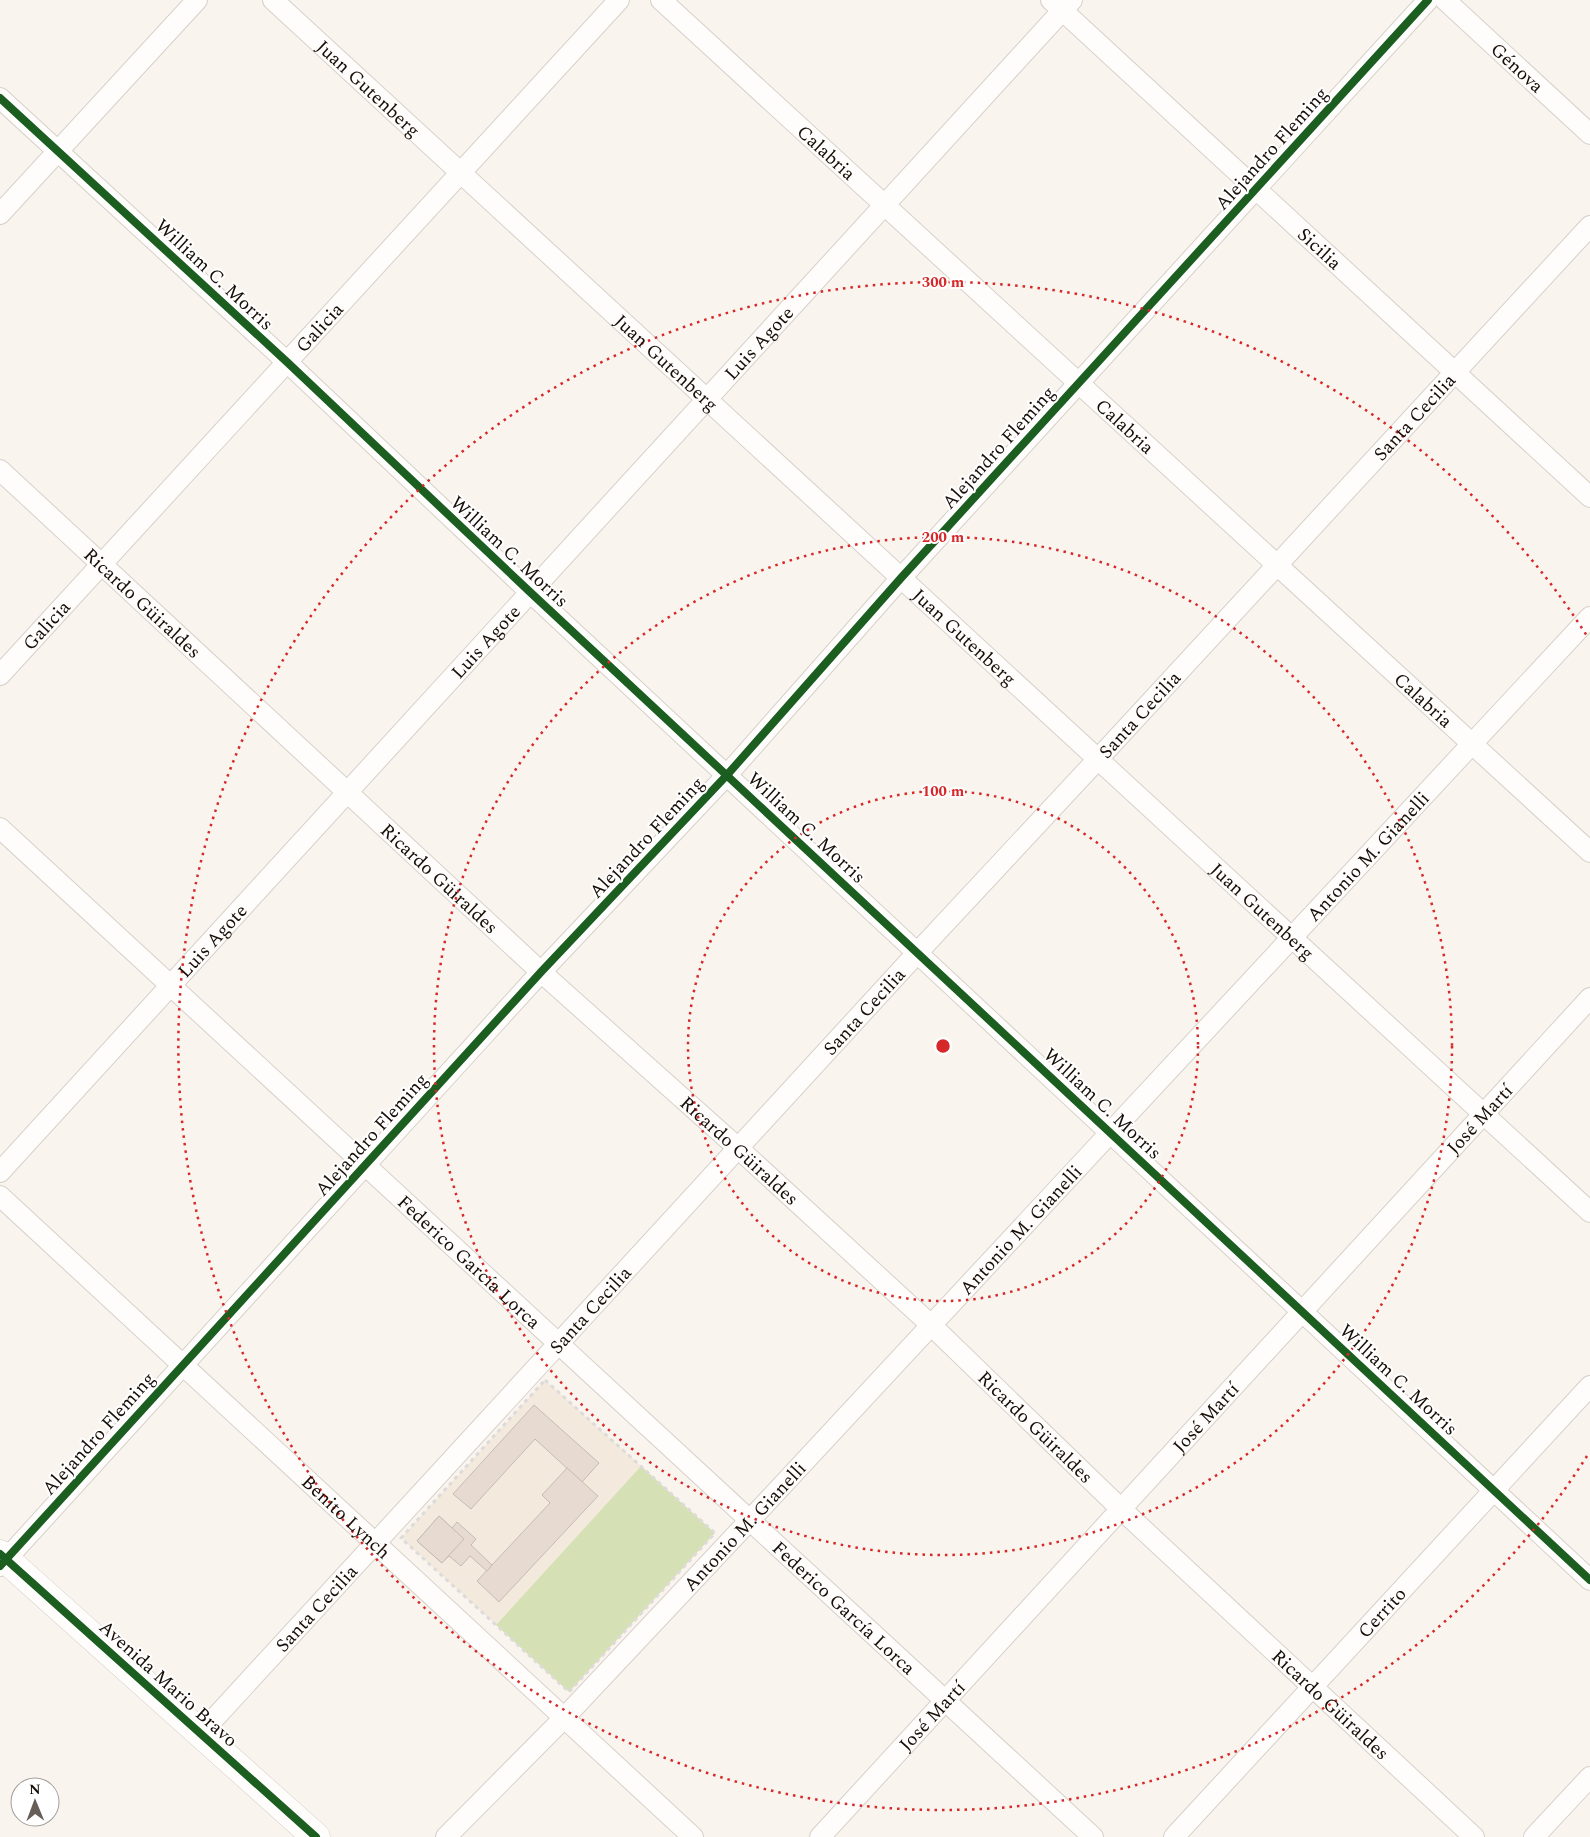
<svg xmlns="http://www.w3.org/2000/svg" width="1590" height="1837" font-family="Spectral,serif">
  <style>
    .education { fill: #f3eadd }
    .green { fill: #d6e0b5 }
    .building { fill: #e7dbd1; stroke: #c4bbb5 }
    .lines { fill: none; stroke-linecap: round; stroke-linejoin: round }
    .street-casing { stroke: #d7d0c9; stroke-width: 22 }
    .secondary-casing { stroke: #d7d0c9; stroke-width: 29 }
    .path { stroke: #dddbda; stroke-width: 3; stroke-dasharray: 4 4; stroke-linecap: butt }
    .street { stroke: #fefdfc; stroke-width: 20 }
    .secondary { stroke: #fefdfc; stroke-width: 28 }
    .cycleway-casing { stroke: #fff; stroke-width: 11 }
    .cycleway { stroke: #1b5e20; stroke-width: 8 }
    .ring { fill: none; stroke: #d62828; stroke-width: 2.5; stroke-dasharray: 2.5 5 }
    .labels { text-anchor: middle; stroke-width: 4; stroke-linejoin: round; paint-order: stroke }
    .street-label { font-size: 19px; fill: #160d06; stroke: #fff }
    .centre { fill: #d62828; stroke: #fff; stroke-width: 2.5 }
    .ring-label { font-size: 15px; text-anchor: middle; font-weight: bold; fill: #d62828; stroke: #fff; stroke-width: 4; stroke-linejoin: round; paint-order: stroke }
  </style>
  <rect width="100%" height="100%" fill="#faf4ee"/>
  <path class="education" d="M545,1380L641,1466L496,1625L401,1538Z"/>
  <path class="green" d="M641,1466L715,1533L569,1692L496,1625Z"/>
  <g class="building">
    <path d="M534,1405L599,1463L582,1482L535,1439L471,1509L453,1494Z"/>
    <path d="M567,1468L598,1496L499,1602L477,1581L550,1503L542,1495Z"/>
    <path d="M439,1516L452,1528L457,1522L476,1539L471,1545L492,1565L487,1571L470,1556L461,1566L449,1556L442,1563L417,1541Z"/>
    <path d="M439,1516L464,1539L442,1563L417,1541Z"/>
  </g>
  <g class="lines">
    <g class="street-casing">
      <g id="street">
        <path id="s1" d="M273,0L1590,1212"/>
        <path id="s2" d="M661,0L1590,852"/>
        <path id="s3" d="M1051,0L1590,497"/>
        <path id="s4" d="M1445,0L1590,134"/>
        <path d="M0,98L287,362L530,592L1590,1580"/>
        <path d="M0,214L197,0"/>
        <path id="s5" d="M0,470L541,972L738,1148L931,1325L1121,1509L1474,1837"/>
        <path id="s6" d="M0,675L619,0"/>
        <path id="s7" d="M0,828L1093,1837"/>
        <path id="s8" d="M0,1172L1072,0"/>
        <path id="s9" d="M0,1196L693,1837"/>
        <path d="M0,1566L541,972L727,775L901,578L1428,0"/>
        <path id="s10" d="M201,1733L918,952L1098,759L1590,226"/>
        <path id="s11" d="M446,1837L564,1718L750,1520L1590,617"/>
        <path id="s12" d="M820,1837L1590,998"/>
        <path id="s13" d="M1174,1837L1590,1386"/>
        <path d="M1534,1837L1590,1777"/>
      </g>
    </g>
    <g class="secondary-casing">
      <path id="secondary" d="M0,1554L316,1837"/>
    </g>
    <path class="path" d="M545,1380L715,1533L569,1692L401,1538Z"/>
    <use href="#street" class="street"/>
    <use href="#secondary" class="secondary"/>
    <g class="cycleway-casing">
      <g id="cycleway">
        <path d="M0,98L287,362L530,592L1590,1580"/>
        <path d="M0,1554L316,1837"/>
        <path d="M0,1566L541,972L727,775L901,578L1428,0"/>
      </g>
    </g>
    <use href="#cycleway" class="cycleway"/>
  </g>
  <g class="ring">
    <circle cx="943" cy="1046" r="255"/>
    <circle cx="943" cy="1046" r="509"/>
    <path d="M1587 1456A764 764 0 1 1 1587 636"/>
  </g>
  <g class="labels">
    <g class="street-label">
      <text dy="7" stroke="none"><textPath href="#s4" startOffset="99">Génova</textPath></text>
      <text dy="7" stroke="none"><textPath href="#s1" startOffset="130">Juan Gutenberg</textPath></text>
      <text transform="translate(1271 148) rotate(-48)" y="7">Alejandro Fleming</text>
      <text dy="7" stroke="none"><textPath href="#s2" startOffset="225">Calabria</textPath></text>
      <text dy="7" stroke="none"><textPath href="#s3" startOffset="366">Sicilia</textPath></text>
      <text transform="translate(215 274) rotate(43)" y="7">William C. Morris</text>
      <text dy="7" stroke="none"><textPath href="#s6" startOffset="472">Galicia</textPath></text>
      <text dy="7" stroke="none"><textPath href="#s8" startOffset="1124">Luis Agote</textPath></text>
      <text dy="7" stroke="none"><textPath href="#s1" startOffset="535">Juan Gutenberg</textPath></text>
      <text dy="7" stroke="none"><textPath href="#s10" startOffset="1790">Santa Cecilia</textPath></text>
      <text dy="7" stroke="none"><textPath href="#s2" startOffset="630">Calabria</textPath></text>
      <text transform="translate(998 447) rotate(-48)" y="7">Alejandro Fleming</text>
      <text transform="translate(510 551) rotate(43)" y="7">William C. Morris</text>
      <text dy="7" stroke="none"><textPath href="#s5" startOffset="195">Ricardo Güiraldes</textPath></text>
      <text dy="7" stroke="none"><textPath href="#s6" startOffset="68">Galicia</textPath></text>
      <text dy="7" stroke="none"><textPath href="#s1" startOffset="940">Juan Gutenberg</textPath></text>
      <text dy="7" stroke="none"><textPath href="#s8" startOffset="719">Luis Agote</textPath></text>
      <text dy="7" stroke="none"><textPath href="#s2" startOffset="1035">Calabria</textPath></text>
      <text dy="7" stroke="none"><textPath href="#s10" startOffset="1385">Santa Cecilia</textPath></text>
      <text transform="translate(807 827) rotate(43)" y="7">William C. Morris</text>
      <text transform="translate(646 837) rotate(-47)" y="7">Alejandro Fleming</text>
      <text dy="7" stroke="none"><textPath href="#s11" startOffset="1346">Antonio M. Gianelli</textPath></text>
      <text dy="7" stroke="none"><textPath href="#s5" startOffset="600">Ricardo Güiraldes</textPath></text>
      <text dy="7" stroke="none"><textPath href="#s1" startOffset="1345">Juan Gutenberg</textPath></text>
      <text dy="7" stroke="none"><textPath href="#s8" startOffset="314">Luis Agote</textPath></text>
      <text dy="7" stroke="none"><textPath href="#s10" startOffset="980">Santa Cecilia</textPath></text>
      <text transform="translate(1103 1103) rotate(43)" y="7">William C. Morris</text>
      <text dy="7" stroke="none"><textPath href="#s12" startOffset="975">José Martí</textPath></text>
      <text transform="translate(371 1134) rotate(-48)" y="7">Alejandro Fleming</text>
      <text dy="7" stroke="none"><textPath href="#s5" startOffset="1005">Ricardo Güiraldes</textPath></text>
      <text dy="7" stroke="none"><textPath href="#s11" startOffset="836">Antonio M. Gianelli</textPath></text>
      <text dy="7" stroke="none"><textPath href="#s7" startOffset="639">Federico García Lorca</textPath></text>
      <text dy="7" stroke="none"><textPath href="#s10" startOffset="575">Santa Cecilia</textPath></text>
      <text transform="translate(1399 1379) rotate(43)" y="7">William C. Morris</text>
      <text dy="7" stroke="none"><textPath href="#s12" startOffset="570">José Martí</textPath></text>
      <text dy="7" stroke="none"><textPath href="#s5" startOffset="1410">Ricardo Güiraldes</textPath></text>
      <text transform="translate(98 1433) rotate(-48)" y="7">Alejandro Fleming</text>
      <text dy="7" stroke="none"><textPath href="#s9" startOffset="472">Benito Lynch</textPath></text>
      <text dy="7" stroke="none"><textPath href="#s11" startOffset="431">Antonio M. Gianelli</textPath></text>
      <text dy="7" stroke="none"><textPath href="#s7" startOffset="1149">Federico García Lorca</textPath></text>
      <text dy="7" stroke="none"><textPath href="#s10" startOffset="170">Santa Cecilia</textPath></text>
      <text dy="7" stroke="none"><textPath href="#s13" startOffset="306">Cerrito</textPath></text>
      <text transform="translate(169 1683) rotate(42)" y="7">Avenida Mario Bravo</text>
      <text dy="7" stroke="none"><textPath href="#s5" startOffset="1815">Ricardo Güiraldes</textPath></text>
      <text dy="7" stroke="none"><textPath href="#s12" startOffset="165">José Martí</textPath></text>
    </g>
  </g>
  <circle cx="943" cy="1046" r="8" class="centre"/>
  <g class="ring-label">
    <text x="943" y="287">300 m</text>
    <text x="943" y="542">200 m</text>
    <text x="943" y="796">100 m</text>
  </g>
  <g transform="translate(35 1802) rotate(359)"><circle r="24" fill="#ffffff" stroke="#a29e9b"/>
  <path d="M0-4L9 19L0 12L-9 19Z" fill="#665e57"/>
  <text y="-8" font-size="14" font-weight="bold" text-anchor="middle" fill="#160d06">N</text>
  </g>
</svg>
